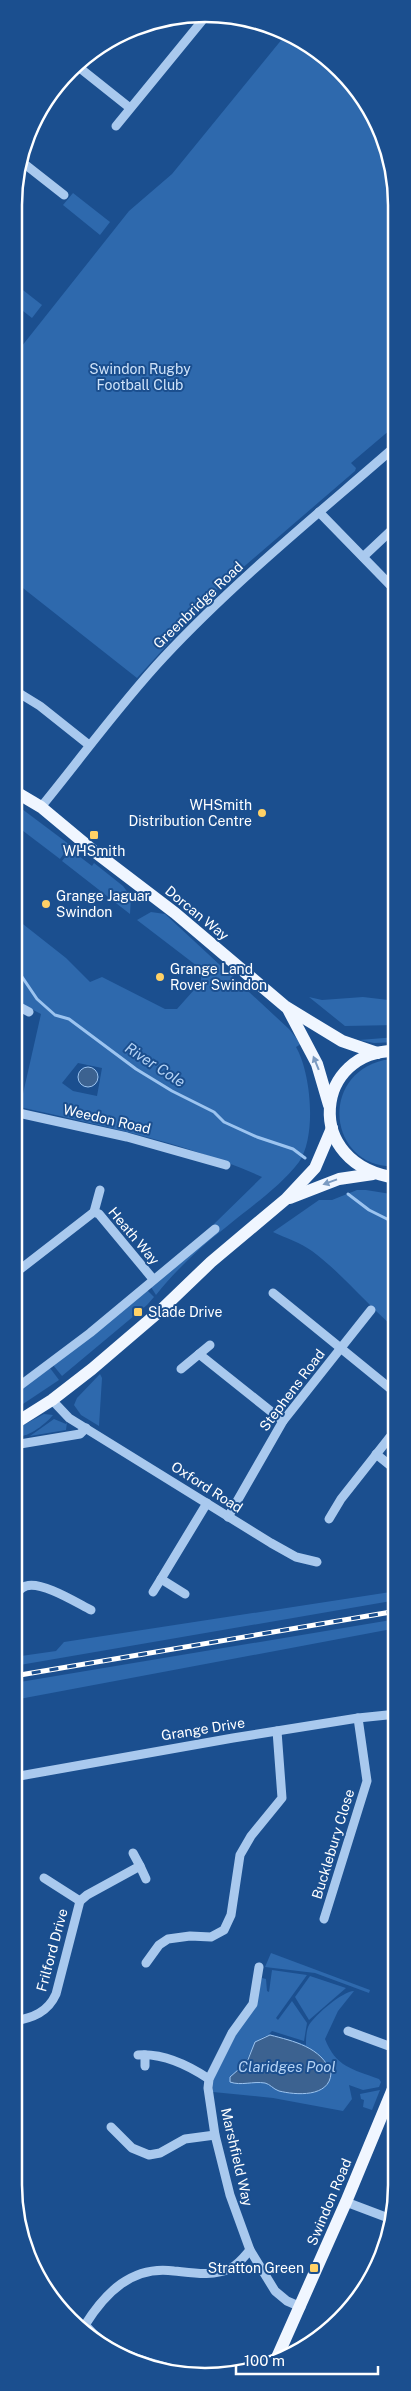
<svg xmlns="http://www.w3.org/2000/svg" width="411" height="2391" font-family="'Public Sans',sans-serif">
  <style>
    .green { fill: #2e69ad; fill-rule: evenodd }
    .water { fill: #3c6290; stroke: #9cc4f0 }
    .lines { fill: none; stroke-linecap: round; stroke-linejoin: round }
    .stream { stroke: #9cc4f0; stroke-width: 3 }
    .minor { stroke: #a9c9ee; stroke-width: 9 }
    .major { stroke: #f0f6ff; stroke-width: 12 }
    .rail-casing { stroke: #fff; stroke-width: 5 }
    .rail { stroke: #1b4f8f; stroke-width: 3; stroke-dasharray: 9; stroke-linecap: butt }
    .oneway { fill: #7b9ac1 }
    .poi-dot { fill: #ffd166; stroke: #1b4f8f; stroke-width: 2 }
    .labels { text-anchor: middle; stroke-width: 4; stroke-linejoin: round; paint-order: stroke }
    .park-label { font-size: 14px; fill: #cfe3fa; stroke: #1b4f8f }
    .street-label { font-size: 14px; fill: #fff; stroke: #1b4f8f }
    .poi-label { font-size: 14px; fill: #fff; stroke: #1b4f8f; text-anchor: start }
    .water-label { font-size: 15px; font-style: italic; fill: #b5d3f5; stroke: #1b4f8f }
    .rim { fill: none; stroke: #fff; stroke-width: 2.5 }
  </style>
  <rect width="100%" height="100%" fill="#1b4f8f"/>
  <g class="green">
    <path d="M287,33L341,70L378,121L397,193V424L351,463L356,468L355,471L218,589L137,678L14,581V356L129,211L172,174Z"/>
    <path d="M73,193L110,222L100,235L63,205Z"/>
    <path d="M14,283L42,305L32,318L14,304Z"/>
    <path d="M14,803L70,845L60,859L14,824Z"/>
    <path d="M71,850L92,866L94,863L123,886L131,897L130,914L62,861Z"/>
    <path d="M151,912L165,914L289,1029L301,1044L296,1047C311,1073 317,1136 299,1162C279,1188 250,1207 225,1228C200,1247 176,1270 156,1295L151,1287L216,1230L214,1224L262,1177C185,1142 102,1126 20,1107L41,1014L14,1000V917L66,958L90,982L102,977L165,1009H177L201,982V969L137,920ZM78,1063L102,1068L97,1096L73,1091L62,1083Z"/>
    <path d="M309,997L322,1000L363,997L397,1001V1025L345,1026Z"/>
    <path d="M397,1037L396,1042L374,1043L359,1040Z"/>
    <path d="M384,1060H397V1166C330,1171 316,1076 384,1060Z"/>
    <path d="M357,1190H366L397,1195V1330C367,1305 343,1274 312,1251C301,1243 286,1238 273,1232L319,1200H332Z"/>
    <path d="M147,1290L154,1297L147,1305L62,1376L53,1365Z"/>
    <path d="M50,1368L59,1380L14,1410V1394Z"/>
    <path d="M100,1374L102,1378L99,1426L81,1415L74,1405L77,1398Z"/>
    <path d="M44,1414L53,1415C46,1424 25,1440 14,1436V1430Z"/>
    <path d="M54,1419L66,1424L67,1422L66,1430L30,1436Z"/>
    <path d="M397,1591V1600L14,1666V1657L56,1651L64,1642Z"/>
    <path d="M397,1619V1628L14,1700V1683Z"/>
    <path d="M271,1953L370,1990L369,1993L315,1973L265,1967Z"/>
    <path d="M272,1970L307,1975L276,2018L278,2020L292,2001L307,2023L304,2041L272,2031L269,2034L306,2045C306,2039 306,2031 309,2025C315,2015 343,1991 354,1991L338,2011L325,2039C336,2067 352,2069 379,2079L381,2082L379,2087L363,2090L349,2085L352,2099L343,2111L273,2098L213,2092V2081L217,2069L229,2044L255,2007L262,1978L266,1979L267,1991L269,1992ZM270,2035C294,2042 321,2047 331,2073C323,2098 300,2096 279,2090C273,2089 270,2084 265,2083C253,2081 241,2086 230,2082V2078C252,2067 247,2039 270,2035Z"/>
    <path d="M310,1976L346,1988L309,2020L295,1997Z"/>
    <path d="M380,2090L372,2110L363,2107L364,2100L361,2099L360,2094Z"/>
  </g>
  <g class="water">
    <circle cx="88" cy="1077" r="10"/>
    <path d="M270,2035C293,2041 322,2047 331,2073C330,2098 295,2095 279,2091C273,2089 270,2084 265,2083C253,2081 241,2086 230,2082V2077L247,2062L255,2042Z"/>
  </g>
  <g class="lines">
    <g class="stream">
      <path d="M14,965L37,999L55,1015L69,1019L136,1069L172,1091L214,1112L224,1122L257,1137L293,1149L305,1158"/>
      <path d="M348,1194L369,1210L397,1224"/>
    </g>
    <g class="minor">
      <path d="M76,65L130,108"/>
      <path d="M116,126L206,16"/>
      <path d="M22,162L64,195"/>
      <path d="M319,512L397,592"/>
      <path d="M363,557L397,525"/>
      <path d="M14,690L40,706L89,745"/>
      <path d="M41,807C82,757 120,704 164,657C236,580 318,514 397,445"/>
      <path d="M14,1004L29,1012"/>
      <path d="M14,1112L127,1137L226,1165"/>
      <path d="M94,1212L99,1214L153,1279"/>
      <path d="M14,1274L94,1212L100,1190"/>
      <path d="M273,1293L397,1394"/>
      <path d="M199,1354L283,1421"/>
      <path d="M181,1369L210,1345"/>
      <path d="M14,1390L90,1333L215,1229"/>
      <path d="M52,1400L69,1418L271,1543L296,1557L317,1562"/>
      <path d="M14,1445L80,1434L86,1428"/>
      <path d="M376,1454L397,1471"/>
      <path d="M228,1517L283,1421L371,1310"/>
      <path d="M329,1519L341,1499L397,1428"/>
      <path d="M153,1592L161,1579"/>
      <path d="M185,1594L161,1579L207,1503"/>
      <path d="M14,1596C17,1592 21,1588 26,1586C42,1581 77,1603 91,1610"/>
      <path d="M14,1777L233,1738L358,1718L397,1714"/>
      <path d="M140,1866L146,1879"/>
      <path d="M44,1878L80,1901"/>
      <path d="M324,1919L367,1781L358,1718"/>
      <path d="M146,1963L159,1945L168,1939L190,1936L211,1937L224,1930L231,1915L240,1855L251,1836L282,1798L277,1731"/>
      <path d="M259,1967L253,2004L232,2033L209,2079L208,2088L215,2135L230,2195L250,2250L275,2291L287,2301L301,2307"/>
      <path d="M14,2021C33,2018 48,2012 56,1994L80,1901L87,1895L140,1866L133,1853"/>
      <path d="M348,2031L397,2049"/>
      <path d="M138,2055C163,2053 188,2065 209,2079"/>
      <path d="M145,2066V2055"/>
      <path d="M111,2127L132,2148L149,2155L160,2153L185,2139L215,2135"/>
      <path d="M346,2202L391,2219"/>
      <path d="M85,2325C105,2293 132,2265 174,2271C193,2273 213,2277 231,2268C239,2264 244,2257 250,2250"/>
      <path d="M85,2325C114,2359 157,2363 196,2376"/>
    </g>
    <g class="major">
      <path d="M14,791L41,807L95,852L175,913L286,1007L342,1041L377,1053"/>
      <path d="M289,1011L317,1064L329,1105"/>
      <path d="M397,1051C315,1048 300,1165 397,1178"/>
      <path d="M290,1198L339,1179L373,1174"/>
      <path d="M14,1424L52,1400L92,1369L161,1310L211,1262L286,1199L315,1168L332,1128"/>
      <path d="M275,2362L346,2202L397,2079"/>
    </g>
    <g class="rail-casing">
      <path id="rail" d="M14,1676L397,1611"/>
    </g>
    <use href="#rail" class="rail"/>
  </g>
  <defs><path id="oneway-solid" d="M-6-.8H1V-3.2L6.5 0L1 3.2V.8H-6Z" transform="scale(1.25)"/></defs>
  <g class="oneway">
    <use href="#oneway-solid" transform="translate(316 1063) rotate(-112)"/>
    <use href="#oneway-solid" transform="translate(330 1182) rotate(160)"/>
  </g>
  <g class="poi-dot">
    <circle cx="262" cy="813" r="5"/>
    <rect x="89" y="830" width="10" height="10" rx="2.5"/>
    <circle cx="46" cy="904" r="5"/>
    <circle cx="160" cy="977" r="5"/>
    <rect x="133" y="1307" width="10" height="10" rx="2.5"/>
    <rect x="309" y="2263" width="10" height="10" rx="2.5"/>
  </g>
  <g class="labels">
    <g class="park-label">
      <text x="140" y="374">Swindon Rugby<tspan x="140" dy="16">Football Club</tspan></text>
    </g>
    <g class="street-label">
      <text transform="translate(198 605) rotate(-44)" y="5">Greenbridge Road</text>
      <text transform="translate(197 913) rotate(39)" y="5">Dorcan Way</text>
      <text transform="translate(107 1119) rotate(13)" y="5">Weedon Road</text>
      <text transform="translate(134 1236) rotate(50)" y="5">Heath Way</text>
      <text transform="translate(292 1390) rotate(-53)" y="5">Stephens Road</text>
      <text transform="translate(207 1487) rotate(33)" y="5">Oxford Road</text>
      <text transform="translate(203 1729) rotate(-9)" y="5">Grange Drive</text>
      <text transform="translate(333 1844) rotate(-73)" y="5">Bucklebury Close</text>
      <text transform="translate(52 1950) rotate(-75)" y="5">Frilford Drive</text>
      <text transform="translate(237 2157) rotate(77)" y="5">Marshfield Way</text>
      <text transform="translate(329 2202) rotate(-67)" y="5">Swindon Road</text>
    </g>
    <g class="poi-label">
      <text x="252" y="810" text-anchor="end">WHSmith<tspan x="252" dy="16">Distribution Centre</tspan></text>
      <text x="94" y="856" text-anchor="middle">WHSmith</text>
      <text x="56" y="901">Grange Jaguar<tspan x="56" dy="16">Swindon</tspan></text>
      <text x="170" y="974">Grange Land<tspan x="170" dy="16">Rover Swindon</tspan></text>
      <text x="148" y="1317">Slade Drive</text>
      <text x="304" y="2273" text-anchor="end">Stratton Green</text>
    </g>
    <g class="water-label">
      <text transform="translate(155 1065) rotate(33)" y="5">River Cole</text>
      <text x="287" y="2072">Claridges Pool</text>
    </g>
  </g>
  <path d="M0 0H411V2391H0ZM205 22H205A183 183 0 0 1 388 205V2185A183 183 0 0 1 205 2368H205A183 183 0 0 1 22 2185V205A183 183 0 0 1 205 22Z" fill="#1b4f8f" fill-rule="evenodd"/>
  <path class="rim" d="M205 22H205A183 183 0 0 1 388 205V2185A183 183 0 0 1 205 2368H205A183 183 0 0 1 22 2185V205A183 183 0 0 1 205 22Z"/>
  <path d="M236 2366v8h142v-8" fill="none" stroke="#ffffff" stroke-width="2.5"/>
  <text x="244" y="2366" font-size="15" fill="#ffffff" stroke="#1b4f8f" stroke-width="4" paint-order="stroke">100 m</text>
</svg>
